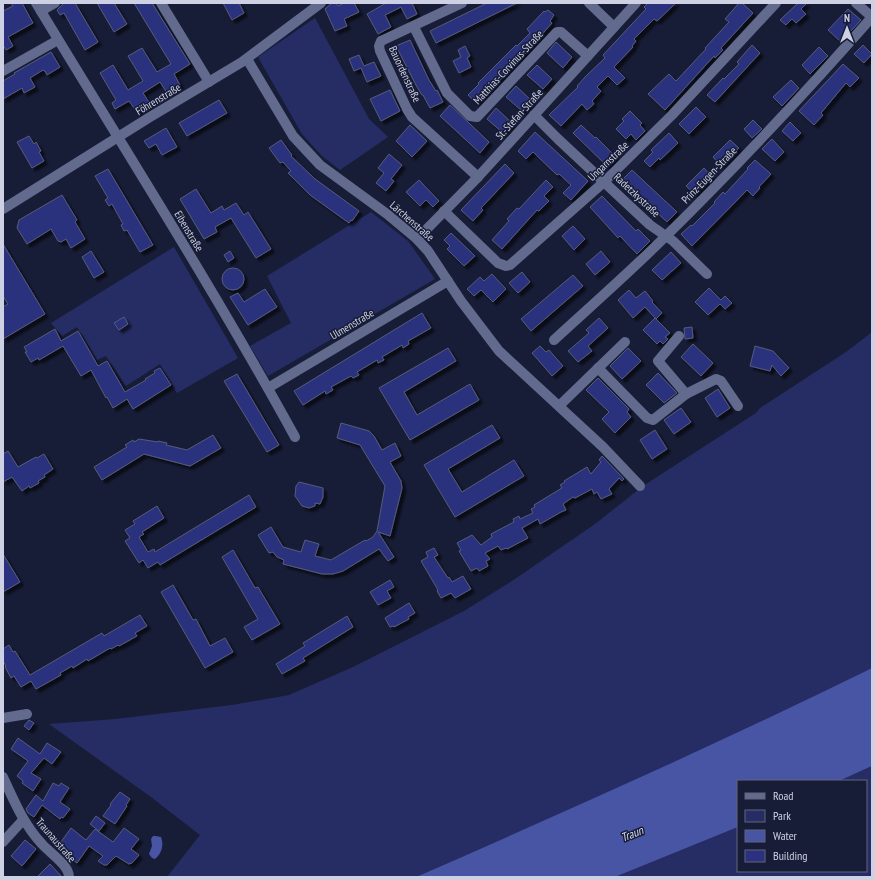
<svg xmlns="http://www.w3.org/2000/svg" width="875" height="880" font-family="'PT Sans Narrow',sans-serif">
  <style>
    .green { fill: #262d65 }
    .water { fill: #4854a4 }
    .building { fill: #2b317e; stroke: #555c7a; filter: url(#shadow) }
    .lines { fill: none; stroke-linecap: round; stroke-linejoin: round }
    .minor { stroke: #626a8e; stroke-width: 10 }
    .labels { text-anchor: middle; stroke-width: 3; stroke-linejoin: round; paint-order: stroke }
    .street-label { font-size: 11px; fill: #cdd1e3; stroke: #181d37 }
    .water-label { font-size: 12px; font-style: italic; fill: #d7dcf3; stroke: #181d37 }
  </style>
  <defs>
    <filter id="shadow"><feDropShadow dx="3.5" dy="3.5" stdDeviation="1" flood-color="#0009"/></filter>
  </defs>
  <rect width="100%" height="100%" fill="#181d37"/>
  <g class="green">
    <path d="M315,18L369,119L388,137L340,170L322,156L302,134L258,57Z"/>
    <path d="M371,212L408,241L435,279L268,376L250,346L291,323L267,276Z"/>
    <path d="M174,247L238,358L177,393L160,364L126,386L106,356L97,360L77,327L62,336L51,323Z"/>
    <path d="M872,332V668L788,710L597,798L416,877H167L200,835L151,797L49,724L116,719L232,705L289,695L353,667L464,611L512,581L595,524L643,486L756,413L760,408L846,352Z"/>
    <path d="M872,766V877H615L738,827V871H866V781H839Z"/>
  </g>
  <g class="water">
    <path d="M872,668V766L839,781H738V827L615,877H416C569,810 722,742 872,668Z"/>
    <path d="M153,836H156L161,837C164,845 162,853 155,859L152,858L149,854L152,846L151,839Z"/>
  </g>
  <g class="building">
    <path d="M11,3H22L33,23L8,37L13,46L6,50L3,45V11L13,6Z"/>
    <path d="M64,3H75L98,42L85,50L64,13L60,15L57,10Z"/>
    <path d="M97,3H114L127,24L114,32Z"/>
    <path d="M134,3H152L190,64L174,74L180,85L167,93L160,82L143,93L150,104L137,112L129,101L115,109L112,103L116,100L100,73L113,65L128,90L143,81L128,56L142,48L157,72L171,64Z"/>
    <path d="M223,3H239L244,13L232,20Z"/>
    <path d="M332,3H336L338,6L344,3H354L359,12L344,19L347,26L335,31L325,9Z"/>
    <path d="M386,3H412L417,14L407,19L401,7L385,15L391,27L378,34L367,14Z"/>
    <path d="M487,3H517L436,43L430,31Z"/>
    <path d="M648,3H676L657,21L654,19L634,39L636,41L632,46L633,47L614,67L625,78L617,85L608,76L597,87L601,91L592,101L594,104L587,110L582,104L561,126L549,115L578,87L577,86L586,76L605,58L603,55L646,9L644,7Z"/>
    <path d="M739,3H742L753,13L721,48L723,50L715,58L714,56L665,110L648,94L669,74L676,81L706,49L705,48L729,22L725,19Z"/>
    <path d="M798,3H807L801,9L806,14L796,23L792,19L786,25L780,20Z"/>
    <path d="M848,9L861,20L841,42L828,30Z"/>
    <path d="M548,10L554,15L550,21L552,23L525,54L517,62L516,61L504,74L505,75L477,104L468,95L479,84L478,83L516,45L517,46L530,33L527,29L544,11L545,12Z"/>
    <path d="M410,40L429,80L436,91L437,90L443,102L430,108L423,95H422L417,87L396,46Z"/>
    <path d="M556,42L572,57L563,68L547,53Z"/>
    <path d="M752,45L760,53L715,102L707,95L723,78L724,79L739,64L737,62Z"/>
    <path d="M863,45L872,54L864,63L854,54Z"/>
    <path d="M465,46L470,56L467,58L471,67L459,73L453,61L461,57L458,50Z"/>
    <path d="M819,47L828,56L810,74L802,65Z"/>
    <path d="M51,52L60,67L47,75L45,71H44L43,70L30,78L35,87L24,93L22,88L3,99V81L15,74L14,73Z"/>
    <path d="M359,55L364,66L374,62L381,76L367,82L361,68L354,71L349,59Z"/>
    <path d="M843,64L859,78L850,87L846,83L821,113L823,115L814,125L799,111Z"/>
    <path d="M537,65L552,79L543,89L527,75Z"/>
    <path d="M791,80L799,88L782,106L773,97Z"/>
    <path d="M516,86L532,101L522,111L506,97Z"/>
    <path d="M390,90L400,111L381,121L370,99Z"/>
    <path d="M219,100L227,113L187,136L179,123Z"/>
    <path d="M450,105L489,142L480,153L440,116Z"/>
    <path d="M696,107L706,117L689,134L679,124Z"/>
    <path d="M496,108L512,123L503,133L487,119Z"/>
    <path d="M630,111L642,123L640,125L645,131L636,140L631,134L626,139L616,129L624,121L622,119Z"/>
    <path d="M753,120L762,129L752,138L744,129Z"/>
    <path d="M790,122L801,133L793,141L782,131Z"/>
    <path d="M410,125L427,141L412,157L396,141Z"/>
    <path d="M581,125L595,138L596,137L617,158L608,167L573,133Z"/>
    <path d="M166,128L177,147L162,155L156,144L149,148L144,141Z"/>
    <path d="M535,132L588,181L571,200L563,193L571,185L559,174L557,175L533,152L526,159L518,151Z"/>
    <path d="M669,133L678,143L660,160L659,158L650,167L644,161L653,152L651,150Z"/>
    <path d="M29,136L34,144L36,142L41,151L39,152L44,161L32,168L17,142Z"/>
    <path d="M772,139L784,152L775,161L762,149Z"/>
    <path d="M281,140L292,155L291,156L315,179L359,211L352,221L351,220L349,223L310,195L288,173L291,171L283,162L280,163L269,148Z"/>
    <path d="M730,140L739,148L721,166L713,157Z"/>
    <path d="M389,154L402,165L391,179L394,181L386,191L376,183L384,173L378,168Z"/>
    <path d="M755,160L771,174L759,187L760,188L753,196L747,190L692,246L681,234L691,225L692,226L715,203L714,202L723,192L725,194L748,169L747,168Z"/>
    <path d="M505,164L514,173L481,208L483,210L473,221L461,210Z"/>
    <path d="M704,168L712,177L695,194L686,186Z"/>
    <path d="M108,169L153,245L140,252L127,230L124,231L121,225L123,224L112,204L109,206L105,200L108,198L95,176Z"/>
    <path d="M632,170L677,212L667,222L622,180Z"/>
    <path d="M419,180L439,201L433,207L426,200L420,206L406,192Z"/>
    <path d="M546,180L553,187L544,196L549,201L539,211L537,210L502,249L492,240L509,221L507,219L517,208L519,209Z"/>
    <path d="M196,189L211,213L222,206L224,210L236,203L244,215L248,212L271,249L256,258L231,218L215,227L217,232L204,239L180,199Z"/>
    <path d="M62,195L77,220L75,222L85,239L71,248L66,239L61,242L58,241L51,229L27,244L17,228L19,220Z"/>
    <path d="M602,196L636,231L638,229L650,241L637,254L620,236L618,238L590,207Z"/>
    <path d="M573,226L585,239L574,250L562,236Z"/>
    <path d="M451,233L475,256L464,266L447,249L450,246L444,240Z"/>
    <path d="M3,244L45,314L3,339V307L8,304L3,296Z"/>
    <path d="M91,251L104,272L94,278L82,257Z"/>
    <path d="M230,251L234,258L228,262L224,255Z"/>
    <path d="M601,251L610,262L595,275L586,264Z"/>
    <path d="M671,252L681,263L662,280L652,270Z"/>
    <circle cx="233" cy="279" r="11"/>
    <path d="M522,272L530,282L518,293L509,283Z"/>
    <path d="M492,274L506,289L493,302L481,290L474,296L467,289L480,277L484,281Z"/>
    <path d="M573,275L583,286L531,331L521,319Z"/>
    <path d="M709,288L721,300L725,296L732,303L725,309L720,304L708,315L695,302Z"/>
    <path d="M265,289L277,307L248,325L230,297L238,293L244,302Z"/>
    <path d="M629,290L636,298L645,291L653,301L652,302L662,313L656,319L645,307L633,318L618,300Z"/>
    <path d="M422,313L431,328L408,341L409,344L403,348L402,345L382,357L384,360L378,363L377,360L357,372L359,375L353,378L351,376L331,387L333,390L326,394L325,391L303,405L294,391Z"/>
    <path d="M124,317L128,324L119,330L114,323Z"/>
    <path d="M599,318L608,328L588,346L592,351L578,362L568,351L589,333L586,330Z"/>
    <path d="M655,318L670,333L665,337L668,339L663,344L660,341L657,344L643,330Z"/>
    <path d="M692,327L693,338L685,339L684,328Z"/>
    <path d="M55,329L61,341L78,331L98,366L107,361L125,392L146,380L145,379L155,373L154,371L160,368L171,385L133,409L127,399L113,408L107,397L106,398L91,370L81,376L63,346L39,360L38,358L31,362L25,352H27L24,347Z"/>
    <path d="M693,344L713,363L701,376L681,357Z"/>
    <path d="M540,346L546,352L549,350L563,366L552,376L532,353Z"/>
    <path d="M755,346L773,351L789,368L781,376L772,365L770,371L750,366Z"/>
    <path d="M448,348L456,361L404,392L417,415L470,384L479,400L410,440L379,388Z"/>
    <path d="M628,348L641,361L622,379L610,366Z"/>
    <path d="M658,373L677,393L664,403L646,385Z"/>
    <path d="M237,374L279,445L267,452L224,381Z"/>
    <path d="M598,378L629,409L627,412L631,417L615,433L602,419L609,412L586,390Z"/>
    <path d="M718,389L730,408L717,417L705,398Z"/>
    <path d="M681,408L691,422L674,434L664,420Z"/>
    <path d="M341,423L369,431L374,436L382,450L395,443L401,456L390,462L401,481L402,488L390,536L378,532L394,557L388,561L379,549L343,571L333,574H322L283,564L284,560L277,557L273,552L269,553L258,535L271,527L283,547L301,552L305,540L319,544L315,556L331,560L365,540L366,541L373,537L377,531L385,486L360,445L337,438Z"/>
    <path d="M492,425L500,438L448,469L462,492L514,460L524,476L455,517L424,465Z"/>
    <path d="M655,430L667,449L652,459L640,440Z"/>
    <path d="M213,435L221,448L190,466L144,454L102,480L94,467L127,447L125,445L133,440L134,442L139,439L158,442V441L167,443L166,445L187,450Z"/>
    <path d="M8,451L18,467L36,457L37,458L44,454L53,469L44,475L45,477L38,481L39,483L30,488L29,486L22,491L12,477L3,482V454Z"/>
    <path d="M602,456L624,479L622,481L619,478L609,489L612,494L601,499L597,492L594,494L592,489L575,498L573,497L563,504L566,510L561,512L540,524L538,519L522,528L528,538L507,549L506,548L501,550L498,546L485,553L490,559L486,561L488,566L479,571L477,568L471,571L459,551L461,550L457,543L472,535L481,545L492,537L491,534L514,522L513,519L519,516L520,519L533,513L531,509L535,507L534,505L562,488L560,485L565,482L564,481L587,467L591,474L601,462L599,460Z"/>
    <path d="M299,482L323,488V497L320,504L315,503V506L309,508L302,506L295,496L296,486Z"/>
    <path d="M249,495L256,507L160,565L158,562L148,568L143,560L139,563L125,541L130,538L125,530L135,524L133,521L157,506L164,518L142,532L144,534L139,537L148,552L154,549L155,552Z"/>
    <path d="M434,548L438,555L434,557L448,578L449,577L452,582L463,576L471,589L455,598L451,593L441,598L437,591L438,590L421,561L428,557L426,552Z"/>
    <path d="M233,550L255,588L258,587L280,624L252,640L244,627L258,619L222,557Z"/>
    <path d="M3,554L20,582L3,592Z"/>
    <path d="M390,580L394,587L387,591L391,598L378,605L370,592Z"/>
    <path d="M173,585L193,620L196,619L210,646L225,638L233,652L205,668L161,592Z"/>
    <path d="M409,603L415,613L408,617L409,619L394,627V626L390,627L385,618Z"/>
    <path d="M140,615L147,626L135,633L137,636L119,646L118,645L111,649L110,648L88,661L87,659L73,668L72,666L60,673L61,675L36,689L31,681L21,687L14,676L11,678L5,667L6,666L3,661V649L9,645L13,652L15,651L30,675L102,633L104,636Z"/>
    <path d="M347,616L353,627L303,658L305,661L282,674L276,664L305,646L303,643Z"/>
    <path d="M29,720L34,723L29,730L24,726Z"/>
    <path d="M18,738L40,754L47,743L61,752L52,764L44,758L31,773L41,779L33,791L22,783L23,781L17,776L28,761L11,749Z"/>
    <path d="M53,783L59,786L61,783L69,788L60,802L70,809L63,818L61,817L60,819L42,805L34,817L28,813L26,809L36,795L43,801Z"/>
    <path d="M120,792L130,799L126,805L127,806L115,824L103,816L111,805L110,804Z"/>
    <path d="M96,816L105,823L99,831L90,824Z"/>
    <path d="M71,828L86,840L95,829L113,842L124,828L139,839L131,849L139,855L132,863L129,864L116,856L107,865H104L98,861L103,856L89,846L77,863L61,852L63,850L58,846Z"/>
    <path d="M25,840L36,849L22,866L11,856Z"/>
    <path d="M50,864L62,877H37Z"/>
  </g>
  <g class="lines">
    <g class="minor">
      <path d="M36,3C123,147 214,289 295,437"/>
      <path d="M161,3L209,82"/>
      <path d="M462,3L381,41L379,46L380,51L407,109L412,117L478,177"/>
      <path d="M589,3L614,27"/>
      <path d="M856,3L872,17"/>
      <path d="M41,11L55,3"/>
      <path d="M414,27L447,93L470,116L477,117L557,32H561L588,56"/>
      <path d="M247,59L293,136L320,165L387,214L417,239L428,251L461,301L499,351L603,447L640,486"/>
      <path d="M3,71L58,40"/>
      <path d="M534,115L558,139L650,225L673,241L707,274"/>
      <path d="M3,209L150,117L242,62L321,3"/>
      <path d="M444,211L498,263L506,266L510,265L604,182L672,115L776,3"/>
      <path d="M417,239L478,177L636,3"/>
      <path d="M554,340C592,305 631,271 667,235C738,165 806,92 872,17"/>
      <path d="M598,368L647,418L653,420L686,394L658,361L679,336"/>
      <path d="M268,388L448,281"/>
      <path d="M686,394L716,379L721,381L738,406"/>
      <path d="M559,406L625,342"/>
      <path d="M3,718L27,714"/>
      <path d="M3,777C14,801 24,825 42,844C50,853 69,865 69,877"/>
      <path d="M3,842L23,820"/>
    </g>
  </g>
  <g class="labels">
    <g class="street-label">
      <text transform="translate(508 67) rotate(-47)" y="4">Matthias-Corvinus-Straße</text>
      <text transform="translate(405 74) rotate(65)" y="4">Bauordenstraße</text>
      <text transform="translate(158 99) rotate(-31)" y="4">Föhrenstraße</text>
      <text transform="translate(519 114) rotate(-48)" y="4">St.-Stefan-Straße</text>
      <text transform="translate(608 161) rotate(-44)" y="4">Ungarnstraße</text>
      <text transform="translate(709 175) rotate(-46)" y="4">Prinz-Eugen-Straße</text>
      <text transform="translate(637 195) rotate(43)" y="4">Radetzkystraße</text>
      <text transform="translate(412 221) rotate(41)" y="4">Lärchenstraße</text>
      <text transform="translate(189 231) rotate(59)" y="4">Eibenstraße</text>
      <text transform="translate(352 324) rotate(-31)" y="4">Ulmenstraße</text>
      <text transform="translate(56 840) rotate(49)" y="4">Traunaustraße</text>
    </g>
    <g class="water-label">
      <text transform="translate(632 834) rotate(-22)" y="4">Traun</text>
    </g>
  </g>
  <rect width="875" height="880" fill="none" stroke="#cdd1e3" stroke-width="8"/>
  <rect x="737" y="780" width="130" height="92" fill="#181d37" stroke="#60657c"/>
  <rect x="745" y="793" width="20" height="6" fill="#626a8e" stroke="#60657c"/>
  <text x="773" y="800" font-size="12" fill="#cdd1e3">Road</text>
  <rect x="745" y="810" width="20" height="12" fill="#262d65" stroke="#60657c"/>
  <text x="773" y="820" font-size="12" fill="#cdd1e3">Park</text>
  <rect x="745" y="830" width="20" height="12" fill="#4854a4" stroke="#60657c"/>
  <text x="773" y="840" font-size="12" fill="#cdd1e3">Water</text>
  <rect x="745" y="850" width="20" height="12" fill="#2b317e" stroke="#60657c"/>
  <text x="773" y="860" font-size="12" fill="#cdd1e3">Building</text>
  <g transform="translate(847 28)" stroke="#181d37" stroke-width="3" paint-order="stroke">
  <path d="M0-3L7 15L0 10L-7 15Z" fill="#cdd1e3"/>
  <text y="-6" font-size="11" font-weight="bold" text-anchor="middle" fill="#cdd1e3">N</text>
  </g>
</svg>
